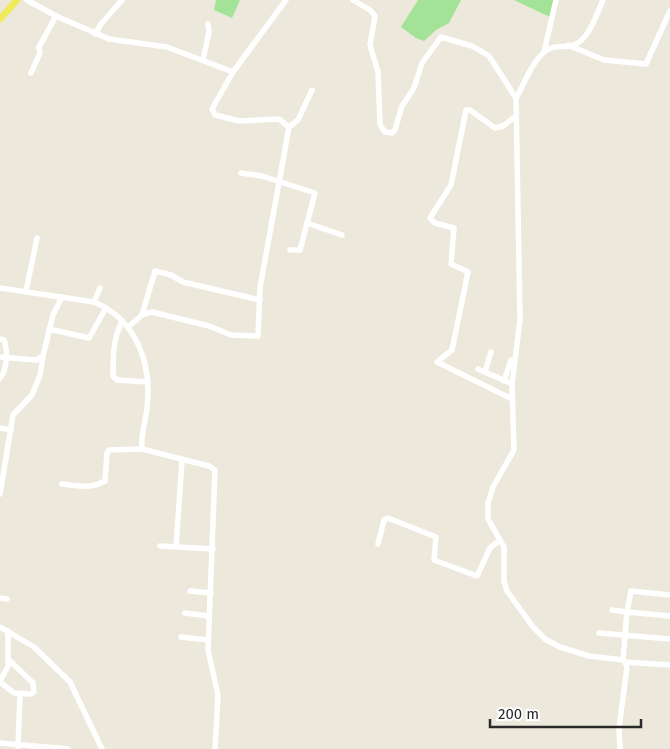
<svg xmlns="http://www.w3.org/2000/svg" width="670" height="749" font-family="'Fira Sans',sans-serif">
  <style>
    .green { fill: #a2e398 }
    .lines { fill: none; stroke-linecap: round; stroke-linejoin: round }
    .minor { stroke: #fff; stroke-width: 5.5 }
    .major { stroke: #f0eb5d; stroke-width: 7 }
  </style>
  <rect width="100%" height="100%" fill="#ece8dc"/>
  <g class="green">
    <path d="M216,0H240L232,18L214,10Z"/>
    <path d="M418,0H461L449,23L436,30L424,41L416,38L401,27Z"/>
    <path d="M514,0H554L550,17Z"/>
  </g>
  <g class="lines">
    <g class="minor">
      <path d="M27,0L56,16L109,39L167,47L233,72"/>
      <path d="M353,0L370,10L375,16L370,45L378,72L380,125L385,132L392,133L395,130L402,106L414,88L422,63L441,37L472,46L489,56L516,98"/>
      <path d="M603,0C597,13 589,40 574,45C563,48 553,44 544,52C530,65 525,83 516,98L520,320L512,384L514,450L493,487L488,503V519L504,547V581L507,591L533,627L545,639L560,647L589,656L623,660L625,662L670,665"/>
      <path d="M95,34L101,24L122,0"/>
      <path d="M568,45L604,60L646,64L670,11"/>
      <path d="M544,52L556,0"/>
      <path d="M203,60L209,32L208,24"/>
      <path d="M31,73L40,53L39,47L56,16"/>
      <path d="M289,127L298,120L312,90"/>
      <path d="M241,173L262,176L315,193L300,250H290"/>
      <path d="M307,223L342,235"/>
      <path d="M0,288L94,302C137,320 152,364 147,407C146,422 140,435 142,449L209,466L215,470L208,650L218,695L215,749"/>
      <path d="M26,291L37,238"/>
      <path d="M94,302L100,288"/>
      <path d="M142,315L155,271L171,275L183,282L260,300"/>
      <path d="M122,322C113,337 113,359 113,376L117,380L148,382"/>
      <path d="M128,327L142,315L152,312L209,326L231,335L258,336L260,288L289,127L279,119L239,121L215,115L212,109L233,72L286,0"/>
      <path d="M49,329L89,338L106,308"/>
      <path d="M0,339L4,340C8,350 7,371 0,378"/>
      <path d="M0,357L36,360L43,356L53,315L62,297"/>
      <path d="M478,369L512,384"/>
      <path d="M485,372L491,352"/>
      <path d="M504,381L511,360"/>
      <path d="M512,399L437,362L452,350L468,272L451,264L454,228L435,223L430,218L451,185L466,110H470L495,128L503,126L516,116"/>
      <path d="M0,428L11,430"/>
      <path d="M62,484C77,486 91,489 105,481L107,453L109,450L142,449"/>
      <path d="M0,494L13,415L32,395L40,375L43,356"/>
      <path d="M378,544L384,520L388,518L436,537L434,560L477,576L490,548L500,540"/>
      <path d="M160,546L213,549"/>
      <path d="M176,546L182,461"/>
      <path d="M190,591L211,593"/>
      <path d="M0,598L7,599"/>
      <path d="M612,610L627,612L631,591L670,595"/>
      <path d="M185,613L209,616"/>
      <path d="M0,627L34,647L70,682L102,749"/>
      <path d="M599,633L670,639"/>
      <path d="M181,637L208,640"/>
      <path d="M623,660L627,612L670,616"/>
      <path d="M0,681L8,666V631"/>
      <path d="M0,682L14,693L31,694L34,692L33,683L8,659"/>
      <path d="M0,743L68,749"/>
      <path d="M18,747L20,694"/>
      <path d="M620,749L619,728L627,667L625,662"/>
    </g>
    <path class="major" d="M0,19L17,0"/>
  </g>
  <path d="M490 719v8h151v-8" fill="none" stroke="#2a2a2a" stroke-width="2.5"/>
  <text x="498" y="719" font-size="15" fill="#2a2a2a" stroke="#ffffff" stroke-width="4" paint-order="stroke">200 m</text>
</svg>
